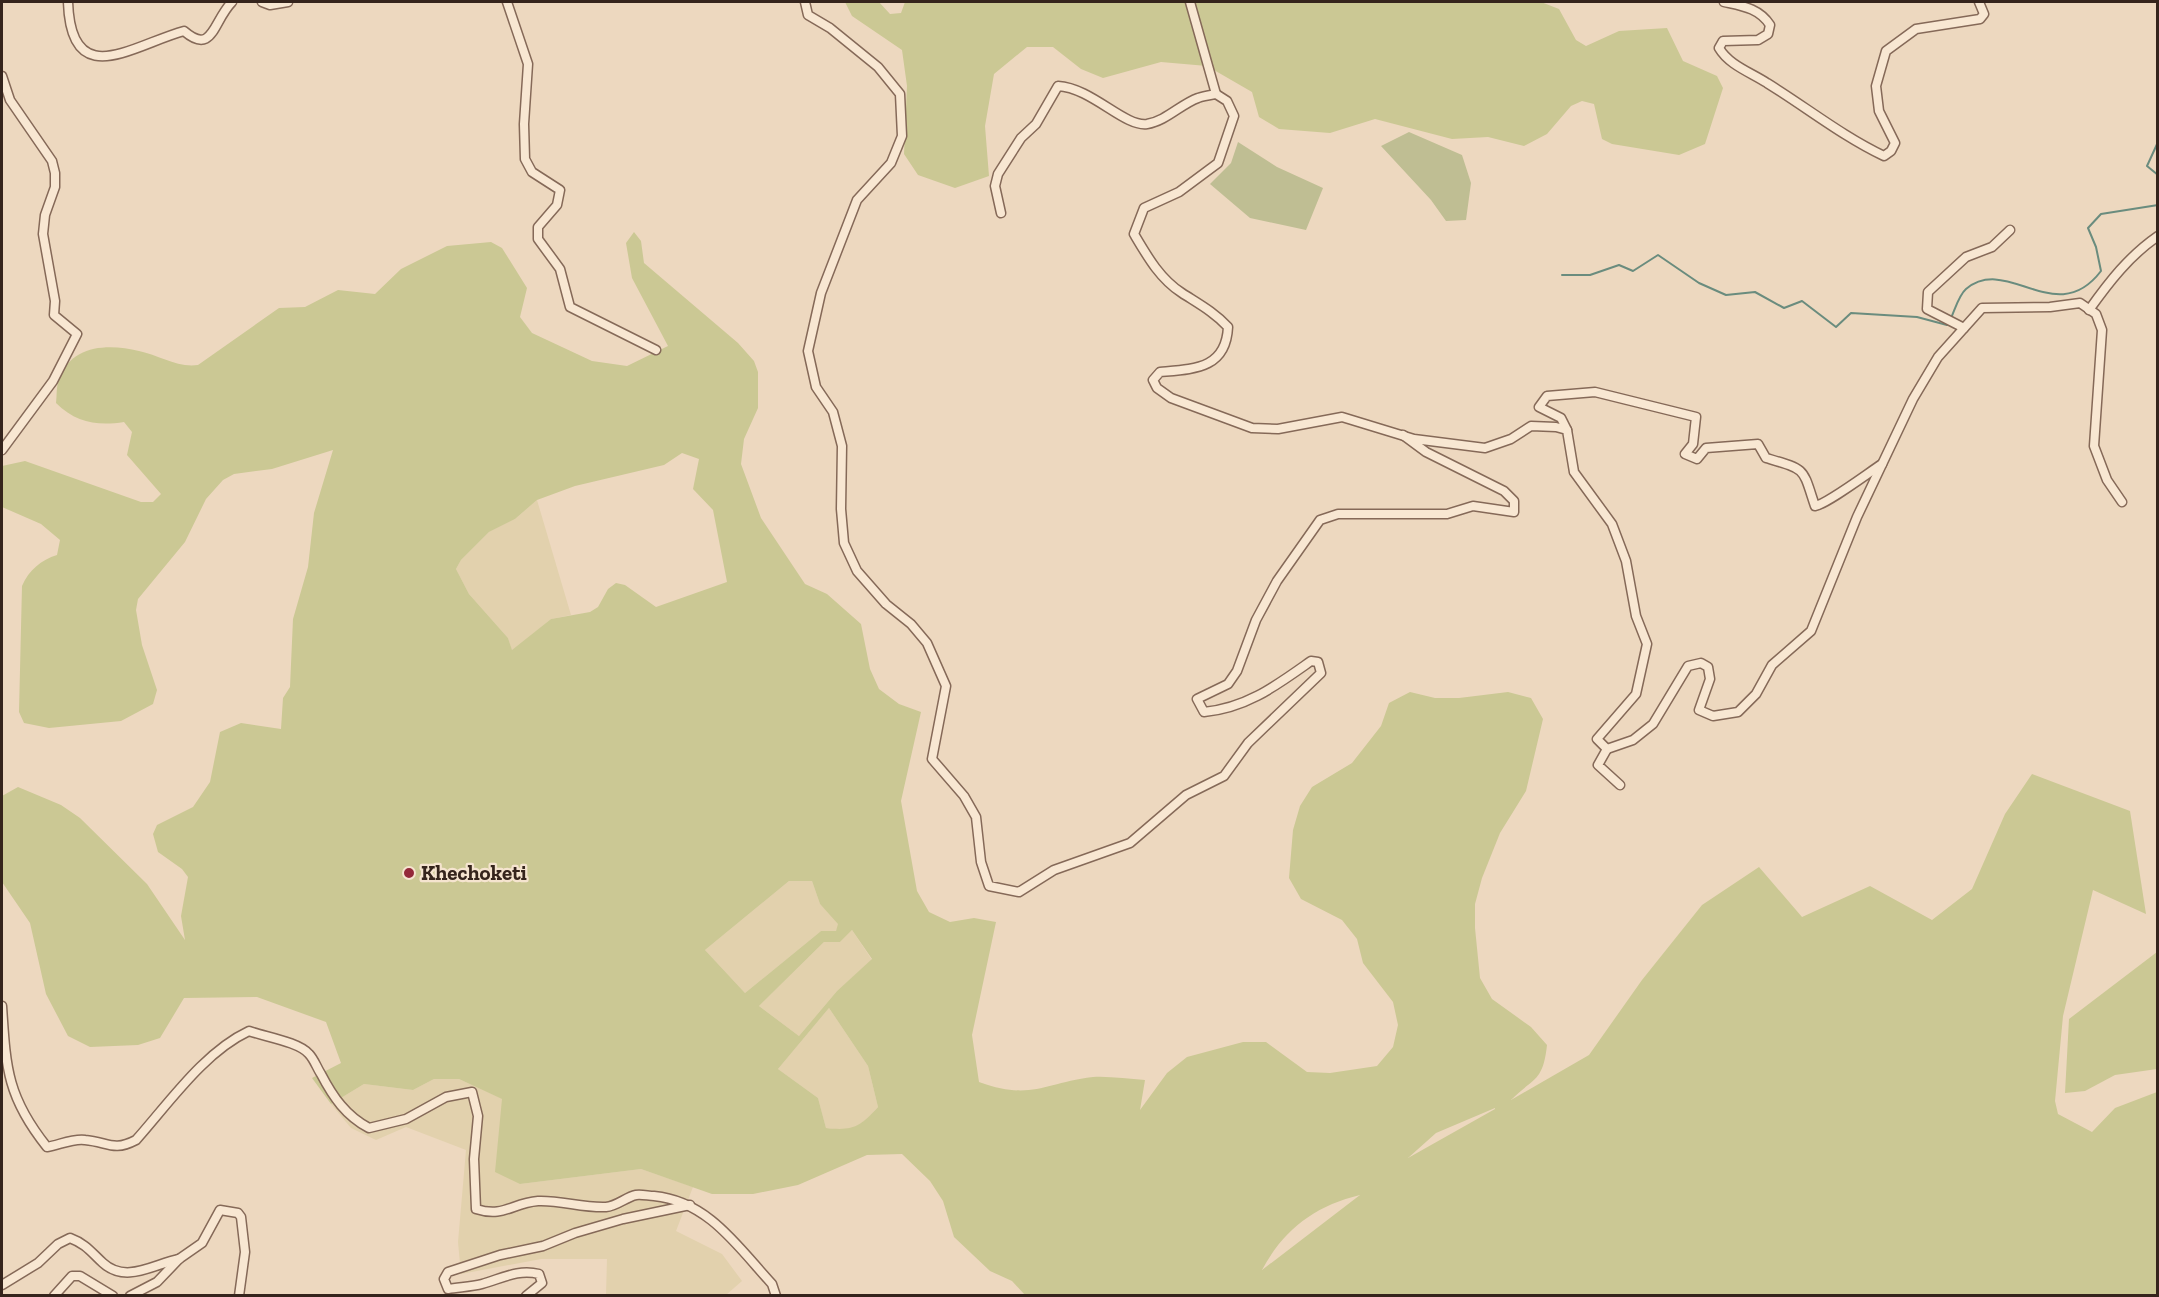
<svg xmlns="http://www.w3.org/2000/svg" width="2159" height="1297" font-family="'Zilla Slab',serif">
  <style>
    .farmland { fill: #e2d1ad }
    .green { fill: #cbc894; fill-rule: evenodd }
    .cemetery { fill: #bfbe93 }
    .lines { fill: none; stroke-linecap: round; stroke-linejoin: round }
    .stream { stroke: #6a8c7e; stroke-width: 2 }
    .street-casing { stroke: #856958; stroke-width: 11 }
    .street { stroke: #f8e7d2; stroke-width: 8 }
    .poi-dot { fill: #94293a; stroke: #f5e4cf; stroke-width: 2 }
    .labels { text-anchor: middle; stroke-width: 4.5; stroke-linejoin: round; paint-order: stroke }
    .poi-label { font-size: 21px; font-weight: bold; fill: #35241c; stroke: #f5e4cf; text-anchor: start }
  </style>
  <rect width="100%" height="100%" fill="#edd8bf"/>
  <g class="farmland">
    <path d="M537,500L571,615L551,619L512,651L508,638L469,594L456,569L461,560L489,532L515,519Z"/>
    <path d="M789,881H812L820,904L839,924L836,931H821L745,993L705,950Z"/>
    <path d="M852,930L872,960L837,991L799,1036L759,1006L824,942H840Z"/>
    <path d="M829,1008L868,1066L878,1107L867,1119L850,1131L826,1128L818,1098L778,1069Z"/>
    <path d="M434,1079H459L503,1099L520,1184L641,1169L693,1187L676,1231L722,1254L742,1281L726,1295H606L607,1259H541L461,1274L458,1242L466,1150L406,1127L376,1140L351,1128L331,1104L364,1084L413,1090Z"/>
  </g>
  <g class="green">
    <path d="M845,2H879L890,14L901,13L905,2H1541L1559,9L1576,40L1586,46L1619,31L1667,28L1683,61L1717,76L1723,88L1705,144L1679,155L1612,144L1602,139L1594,104L1582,101L1571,106L1547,134L1524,146L1488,137L1452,139L1375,119L1330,133L1279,129L1259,117L1252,92L1207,66L1161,62L1103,78L1081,69L1053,47H1027L994,74L985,126L989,176L955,188L918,175L904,154L907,86L902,50L852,16Z"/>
    <path d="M634,232L641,241L644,263L738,343L754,361L758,372V408L744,439L741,464L761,518L805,584L827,594L861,624L870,669L879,689L899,704L921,712L901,801L917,891L929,912L950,922L974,918L996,922L972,1035L979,1082C1032,1101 1043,1083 1093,1077C1109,1076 1128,1079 1145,1080L1140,1110L1167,1073L1187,1057L1243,1042H1266L1307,1072L1330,1073L1377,1066L1393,1047L1398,1025L1393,1002L1363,963L1357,939L1342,920L1301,899L1289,878L1293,830L1300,806L1312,787L1352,763L1381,726L1389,703L1410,692L1435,698H1459L1508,692L1531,698L1543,719L1526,791L1500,833L1482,878L1475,904V928L1480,978L1492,999L1531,1027L1547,1045C1543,1082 1534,1077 1511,1100L1589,1055L1642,980L1702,905L1759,867L1802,917L1870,886L1932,920L1972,889L2005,814L2032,774L2130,811L2146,914L2093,890L2063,1016L2055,1101L2058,1114L2092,1132L2115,1108L2157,1092V1295H1025L1012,1281L990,1271L954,1237L943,1201L930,1181L902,1154L867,1155L798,1185L753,1194H712L641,1169L520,1184L495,1172L502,1099L459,1079H434L413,1090L364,1084L331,1104L312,1078L341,1063L326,1022L257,997L184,998L160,1038L138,1045L90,1047L68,1036L46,994L30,923L2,882V796L18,787L61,805L80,818L147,884L185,940L181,916L188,877L182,869L158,852L153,834L157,825L193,807L210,782L220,732L241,723L281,729L283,698L290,687L293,619L308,567L314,513L333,450L272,469L234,474L223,480L206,499L185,542L138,599L136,610L142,645L157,690L153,704L121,721L49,728L24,723L19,712L22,586C29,570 41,560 57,555L60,540L41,524L2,507V466L25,461L141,502H153L161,494L127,455L132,432L124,422C98,426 76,423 56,403C57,396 56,387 59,380C71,344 109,344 139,351C159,355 177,368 198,365L279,308L305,307L338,290L375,294L401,269L447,246L491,242L502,248L527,288L520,317L532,333L592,361L627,366L668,346L632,278L626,243ZM682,453L699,459L693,489L713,510L727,582L656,607L625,585L616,583L608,589L598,607L590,612L551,619L512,650L508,638L469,594L456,569L461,560L489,532L515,519L537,500L575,486L664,465ZM789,881H812L820,904L838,924L836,931H821L745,993L705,950ZM852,930L872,959L837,991L799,1036L759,1006L824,942H840ZM829,1008L868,1066L878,1107C860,1127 853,1131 826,1128L818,1098L778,1069ZM1495,1108V1109L1408,1158L1436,1133ZM1360,1195L1262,1270C1284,1229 1315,1206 1360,1195Z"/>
    <path d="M2157,952V1069L2115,1075L2085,1091L2065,1093L2069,1019Z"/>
  </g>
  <g class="cemetery">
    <path d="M1409,132L1462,155L1471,183L1466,220L1446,221L1431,200L1381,146Z"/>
    <path d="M1238,142L1277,167L1323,188L1306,230L1250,218L1210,184L1231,163Z"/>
  </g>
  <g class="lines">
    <g class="stream">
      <path d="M2158,142L2147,166L2158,175"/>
      <path d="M1562,275H1590L1619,265L1633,271L1658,255L1699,283L1726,295L1755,292L1784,308L1802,301L1836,327L1851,313L1917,317L1947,325L1948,323"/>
      <path d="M1951,318C1955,309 1959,295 1966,289C2008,254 2056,330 2101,271L2096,247L2088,228L2101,214L2158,205"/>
    </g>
    <g class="street-casing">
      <g id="street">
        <path d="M68,2C71,93 133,45 184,31C213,56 213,21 232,2"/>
        <path d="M262,2L270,5L288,2"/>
        <path d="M507,2L528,64L524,124L525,159L532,172L560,190L557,205L538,227V239L560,269L570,307L656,350"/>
        <path d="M805,2L808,15L830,28L878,67L900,94L902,136L891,163L857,200L821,293L808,351L816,387L833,412L842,446L841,509L844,543L857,571L886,604L911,624L927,643L946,686L932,759L964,796L976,817L981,862L989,886L1019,892L1054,870L1130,843L1186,795L1224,776L1248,743L1321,673L1318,662L1311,661C1277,685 1247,708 1204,712L1197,699L1228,684L1237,671L1256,620L1277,581L1320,520L1338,514H1447L1473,506L1514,512V501L1504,491L1426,452L1403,435"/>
        <path d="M1190,2L1216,94"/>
        <path d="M1724,2C1742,6 1759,8 1770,25L1768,34L1758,40L1723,41L1719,48C1729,65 1750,72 1767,83C1806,107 1842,136 1884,156L1891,151L1895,143L1879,111L1876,86L1886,51L1916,29L1980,19L1984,14L1979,2"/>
        <path d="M2,76L10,100L52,161L55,173V187L45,215L43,234L55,301L54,315L77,334L53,381L2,450"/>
        <path d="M1001,213L995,186L998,174L1021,138L1036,124L1058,86C1092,88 1124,127 1147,124C1166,121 1181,104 1198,98C1203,96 1210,95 1216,94L1227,101L1234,116L1218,163L1179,192L1144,208L1134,234C1147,256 1160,279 1182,293C1199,304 1214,312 1228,327C1226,369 1194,369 1160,372L1153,380L1157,388L1171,398L1252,428L1278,429L1342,417L1414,439L1485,448L1511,439L1531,426L1556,427L1567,430L1574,472L1612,524L1626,561L1636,616L1647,644L1636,694L1597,739L1607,749L1598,765L1620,785"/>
        <path d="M2089,310C2109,282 2129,256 2158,236"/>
        <path d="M1964,328L1927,309L1928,292L1966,257L1992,247L2010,230"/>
        <path d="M1567,430L1561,418L1539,407L1547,396L1595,392L1696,417L1693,444L1685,454L1697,459L1706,448L1758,444L1766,458C1807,470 1802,467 1815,506C1827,504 1868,473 1882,464"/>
        <path d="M1607,749L1633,740L1653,724L1688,666L1701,663L1708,667L1710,679L1699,710L1713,716L1738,712L1756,694L1772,665L1811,631L1857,517L1913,399L1938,357L1982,308L2050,307L2080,303L2096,314L2102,330L2094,446L2107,480L2122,502"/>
        <path d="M2,1006C6,1068 7,1097 47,1147C59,1145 74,1138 85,1140C108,1142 113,1152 136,1140C169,1103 204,1052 249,1031C266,1037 299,1042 309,1054C314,1059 317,1068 321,1074C333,1097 346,1116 369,1128L406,1119L446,1097L472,1092L478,1116L474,1159L476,1209C504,1218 512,1203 538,1201C561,1200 582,1208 606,1207C617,1206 626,1197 636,1195C641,1194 649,1196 654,1196C708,1201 738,1247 772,1284L776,1296"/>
        <path d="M2,1285L38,1263L58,1244L70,1238C86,1244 91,1252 103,1263C126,1284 154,1264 179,1259"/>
        <path d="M54,1296L72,1276H80L113,1296"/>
        <path d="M130,1296L157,1282L179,1259L202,1243L220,1210L238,1213L241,1217L245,1252L239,1296"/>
        <path d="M526,1296L542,1283L539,1274C518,1269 503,1278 482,1284C471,1287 459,1287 448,1289L444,1279L448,1272L500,1255L543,1246L575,1233L623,1219L690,1205"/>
      </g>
    </g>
    <use href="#street" class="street"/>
  </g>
  <circle class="poi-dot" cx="409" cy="873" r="6"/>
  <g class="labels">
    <g class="poi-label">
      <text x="421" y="880">Khechoketi</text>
    </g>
  </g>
  <rect width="2159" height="1297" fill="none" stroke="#35241c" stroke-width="6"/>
</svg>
